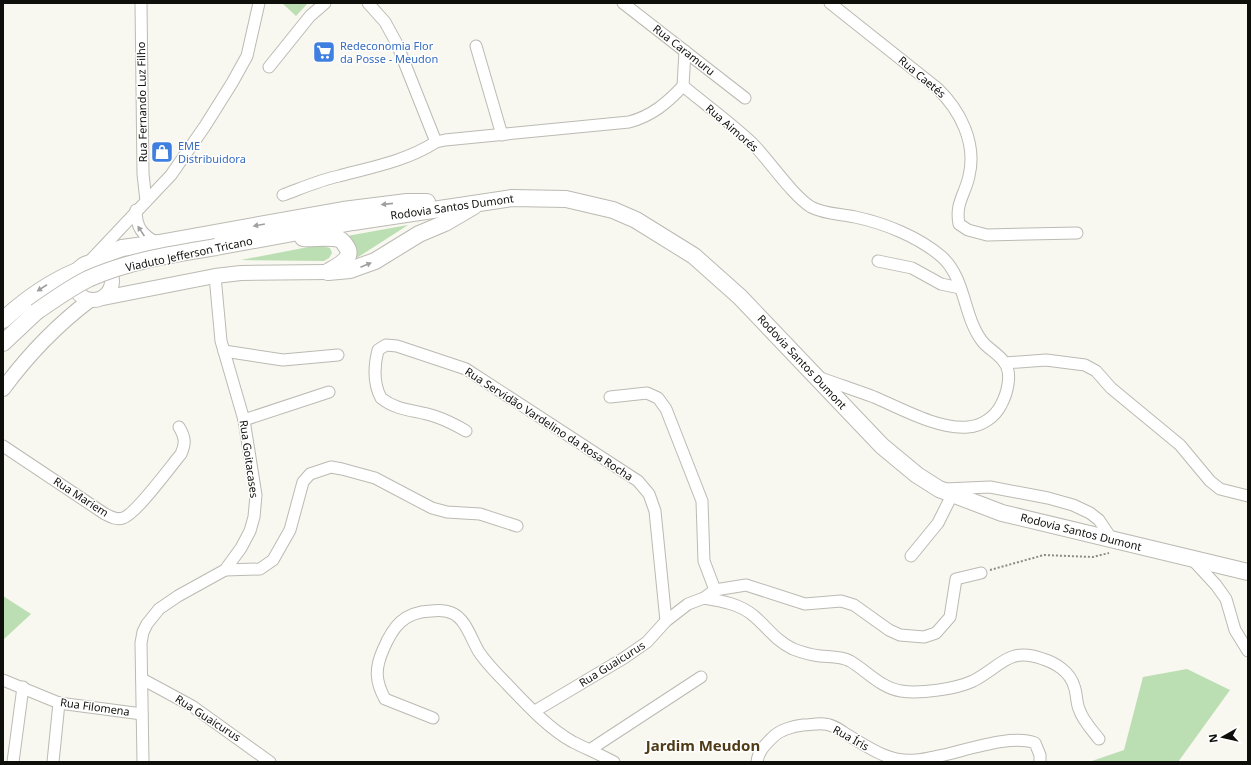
<svg xmlns="http://www.w3.org/2000/svg" width="1251" height="765" font-family="'Noto Sans',sans-serif">
  <style>
    .green { fill: #bcdeb3 }
    .lines { fill: none; stroke-linecap: round; stroke-linejoin: round }
    .minor-casing { stroke: #bbbab3; stroke-width: 13 }
    .major-casing { stroke: #bbbab3; stroke-width: 16 }
    .highway-casing { stroke: #bbbab3; stroke-width: 18 }
    .path { stroke: #8b8a85; stroke-width: 2; stroke-dasharray: 2 2; stroke-linecap: butt }
    .minor { stroke: #fff; stroke-width: 11 }
    .major { stroke: #fff; stroke-width: 14 }
    .highway { stroke: #fff; stroke-width: 16 }
    .highway-bridge-casing { stroke: #bbbab3; stroke-width: 18; stroke-linecap: butt }
    .highway-bridge { stroke: #fff; stroke-width: 16 }
    .oneway { fill: #9f9f9d }
    .labels { text-anchor: middle; stroke-width: 3; stroke-linejoin: round; paint-order: stroke }
    .shop-label { font-size: 11px; fill: #366cbe; stroke: #fff; text-anchor: start }
    .street-label { font-size: 11px; fill: #0e0e0b; stroke: #fff }
    .district-label { font-size: 15px; font-weight: bold; fill: #4f3b16; stroke: #fff }
  </style>
  <rect width="100%" height="100%" fill="#f8f7f0"/>
  <g class="green">
    <path d="M282,3H308L296,16Z"/>
    <path d="M408,225L352,261L347,236Z"/>
    <path d="M319,245L330,248L332,253L329,258L324,261L241,260Z"/>
    <path d="M3,596L31,614L3,640Z"/>
    <path d="M1187,669L1230,690L1178,762H1089L1124,750L1143,677Z"/>
  </g>
  <g class="lines">
    <g class="minor-casing">
      <g id="minor">
        <path d="M141,3L143,174L146,201"/>
        <path d="M368,3L385,22L397,44L436,142L445,140L629,122C652,116 667,103 683,86C706,105 731,123 752,143C769,160 792,195 811,207C824,214 841,214 855,217C884,223 919,237 942,257C966,279 963,316 982,341C988,349 999,354 1004,362C1013,373 1007,394 1001,405C995,417 982,426 968,427C939,430 900,408 874,397C855,390 837,384 818,377"/>
        <path d="M623,3L745,98"/>
        <path d="M830,3L937,88C960,110 977,143 969,176C965,195 955,203 959,224L968,230L987,235L1077,233"/>
        <path d="M476,46L502,135"/>
        <path d="M269,67L310,16L325,3"/>
        <path d="M683,86L685,51"/>
        <path d="M283,195C302,188 320,180 339,176C373,167 406,161 436,142"/>
        <path d="M136,210C136,228 143,236 158,243"/>
        <path d="M878,261L912,268L941,284L960,288"/>
        <path d="M87,264L171,175L205,126L232,83L247,56L259,3"/>
        <path d="M224,351L283,360L338,355"/>
        <path d="M1005,363L1046,360L1085,365L1096,371L1111,388L1180,445L1210,481L1220,489L1248,496"/>
        <path d="M610,397L647,393L658,398L666,409L702,501L704,561L715,590"/>
        <path d="M244,420L329,392"/>
        <path d="M466,431C456,425 446,420 434,416C415,410 397,411 381,398C373,383 374,366 378,350L386,345L397,346L466,369L638,481L649,494L655,511L666,621"/>
        <path d="M3,446L105,514C111,517 116,520 123,518C136,514 170,467 181,454C186,443 185,437 179,427"/>
        <path d="M945,489L990,487L1048,498L1073,505L1090,513L1099,520L1113,541"/>
        <path d="M911,556L938,523L952,495"/>
        <path d="M1191,558L1216,585L1226,599L1235,630L1248,651"/>
        <path d="M225,570L260,569L273,560L290,530L303,482L310,474L331,467L342,469L375,478L432,508L447,512L480,514L517,526"/>
        <path d="M704,598C722,601 740,604 754,616C768,628 776,641 793,649C801,652 811,655 820,656C829,657 841,656 850,661C867,671 881,688 901,691C920,694 956,689 973,681C1001,667 1008,646 1043,659C1056,663 1070,672 1074,686C1077,693 1076,702 1079,709C1083,721 1092,730 1099,739"/>
        <path d="M142,679L192,706L270,762"/>
        <path d="M3,680L59,703L142,714"/>
        <path d="M535,711L624,658L647,642L666,621L688,604L704,598L715,590L746,585L805,604L841,601L854,605L889,630L900,635L924,637L936,633L950,617L956,579L981,573"/>
        <path d="M433,718L385,699C375,681 375,668 383,650C393,626 404,612 431,611C438,610 445,610 452,613C466,619 471,639 479,652C487,664 497,674 507,684C526,704 549,729 573,742C587,749 601,755 614,762"/>
        <path d="M591,749L701,677"/>
        <path d="M13,762L23,687"/>
        <path d="M53,762L59,703"/>
        <path d="M143,762L141,643L143,632L147,624L159,609L178,596L225,570L241,548L250,531L254,517L256,495L244,420L221,341L215,276"/>
        <path d="M757,762C758,751 766,744 773,737C780,730 793,726 803,725C810,725 818,723 824,724C832,724 840,730 846,734C868,747 889,763 916,760C949,758 1006,732 1035,743L1040,755V762"/>
      </g>
    </g>
    <g class="major-casing">
      <g id="major">
        <circle cx="93" cy="281" r="19"/>
        <path d="M103,298L215,276L241,273L328,272"/>
        <path d="M3,389C28,355 57,325 90,300"/>
      </g>
    </g>
    <g class="highway-casing">
      <g id="highway">
        <path d="M303,238C314,239 328,236 339,239C342,240 344,243 346,246C355,258 338,266 329,271"/>
        <path d="M216,247L353,222L512,198L566,199L613,210L636,220L694,256L740,297L882,446L917,475L939,489L1002,513L1248,572"/>
        <path d="M97,263L109,253L122,248L159,243L343,210L407,202H427"/>
        <path d="M328,272L350,270L375,261L419,234L445,223L474,206"/>
        <path d="M3,320C26,299 48,283 77,271"/>
        <path d="M3,343L36,312"/>
      </g>
    </g>
    <path class="path" d="M990,570L1044,555L1093,557L1109,553"/>
    <use href="#minor" class="minor"/>
    <use href="#major" class="major"/>
    <use href="#highway" class="highway"/>
    <g class="highway-bridge-casing">
      <path id="highway-bridge" d="M36,312C53,300 70,288 88,279C128,261 173,254 216,247"/>
    </g>
    <use href="#highway-bridge" class="highway-bridge"/>
  </g>
  <defs><path id="oneway-solid" d="M-6-.8H1V-3.2L6.5 0L1 3.2V.8H-6Z"/></defs>
  <g class="oneway">
    <use href="#oneway-solid" transform="translate(387 204) rotate(174)"/>
    <use href="#oneway-solid" transform="translate(259 225) rotate(170)"/>
    <use href="#oneway-solid" transform="translate(141 231) rotate(-124)"/>
    <use href="#oneway-solid" transform="translate(366 265) rotate(-23)"/>
    <use href="#oneway-solid" transform="translate(42 288) rotate(147)"/>
  </g>
  <defs>
    <g id="supermarket-square" transform="scale(1.15)"><rect x="-9" y="-9" width="18" height="18" rx="4" fill="#3f7fe0" stroke="#fff"/><path d="M-6-5.5h2.5l.6 2H6L4.5 2H-2.5L-4.4-4H-6ZM-1.5 3.2a1.3 1.3 0 1 0 .1 0ZM3 3.2a1.3 1.3 0 1 0 .1 0Z" fill="#fff"/></g>
    <g id="shop-square" transform="scale(1.15)"><rect x="-9" y="-9" width="18" height="18" rx="4" fill="#3f7fe0" stroke="#fff"/><path d="M-5-2.5h2.3a2.7 3.5 0 0 1 5.4 0H5L5.5 6h-11ZM-1.5-2.5h3a1.5 2.3 0 0 0-3 0Z" fill="#fff"/></g>
  </defs>
  <g fill-rule="evenodd">
    <use href="#supermarket-square" x="324" y="52"/>
    <use href="#shop-square" x="162" y="152"/>
  </g>
  <g class="labels">
    <g class="shop-label">
      <text x="340" y="50">Redeconomia Flor<tspan x="340" dy="13">da Posse - Meudon</tspan></text>
      <text x="178" y="150">EME<tspan x="178" dy="13">Distribuidora</tspan></text>
    </g>
    <g class="street-label">
      <text transform="translate(684 50) rotate(38)" y="4">Rua Caramuru</text>
      <text transform="translate(922 77) rotate(40)" y="4">Rua Caetés</text>
      <text transform="translate(142 102) rotate(-91)" y="4">Rua Fernando Luz Filho</text>
      <text transform="translate(732 128) rotate(41)" y="4">Rua Aimorés</text>
      <text transform="translate(452 207) rotate(-8)" y="4">Rodovia Santos Dumont</text>
      <text transform="translate(189 254) rotate(-12)" y="4">Viaduto Jefferson Tricano</text>
      <text transform="translate(802 362) rotate(47)" y="4">Rodovia Santos Dumont</text>
      <text transform="translate(549 424) rotate(33)" y="4">Rua Servidão Vardelino da Rosa Rocha</text>
      <text transform="translate(249 459) rotate(82)" y="4">Rua Goitacases</text>
      <text transform="translate(81 497) rotate(33)" y="4">Rua Mariem</text>
      <text transform="translate(1081 532) rotate(14)" y="4">Rodovia Santos Dumont</text>
      <text transform="translate(612 664) rotate(-32)" y="4">Rua Guaicurus</text>
      <text transform="translate(95 707) rotate(8)" y="4">Rua Filomena</text>
      <text transform="translate(208 718) rotate(33)" y="4">Rua Guaicurus</text>
      <text transform="translate(851 738) rotate(29)" y="4">Rua Íris</text>
    </g>
    <g class="district-label">
      <text x="703" y="751">Jardim Meudon</text>
    </g>
  </g>
  <rect width="1251" height="765" fill="none" stroke="#0e0e0b" stroke-width="8"/>
  <g transform="translate(1223 737) rotate(262)" stroke="#ffffff" stroke-width="3" paint-order="stroke">
  <path d="M0-3L7 15L0 10L-7 15Z" fill="#0e0e0b"/>
  <text y="-6" font-size="11" font-weight="bold" text-anchor="middle" fill="#0e0e0b">N</text>
  </g>
</svg>
